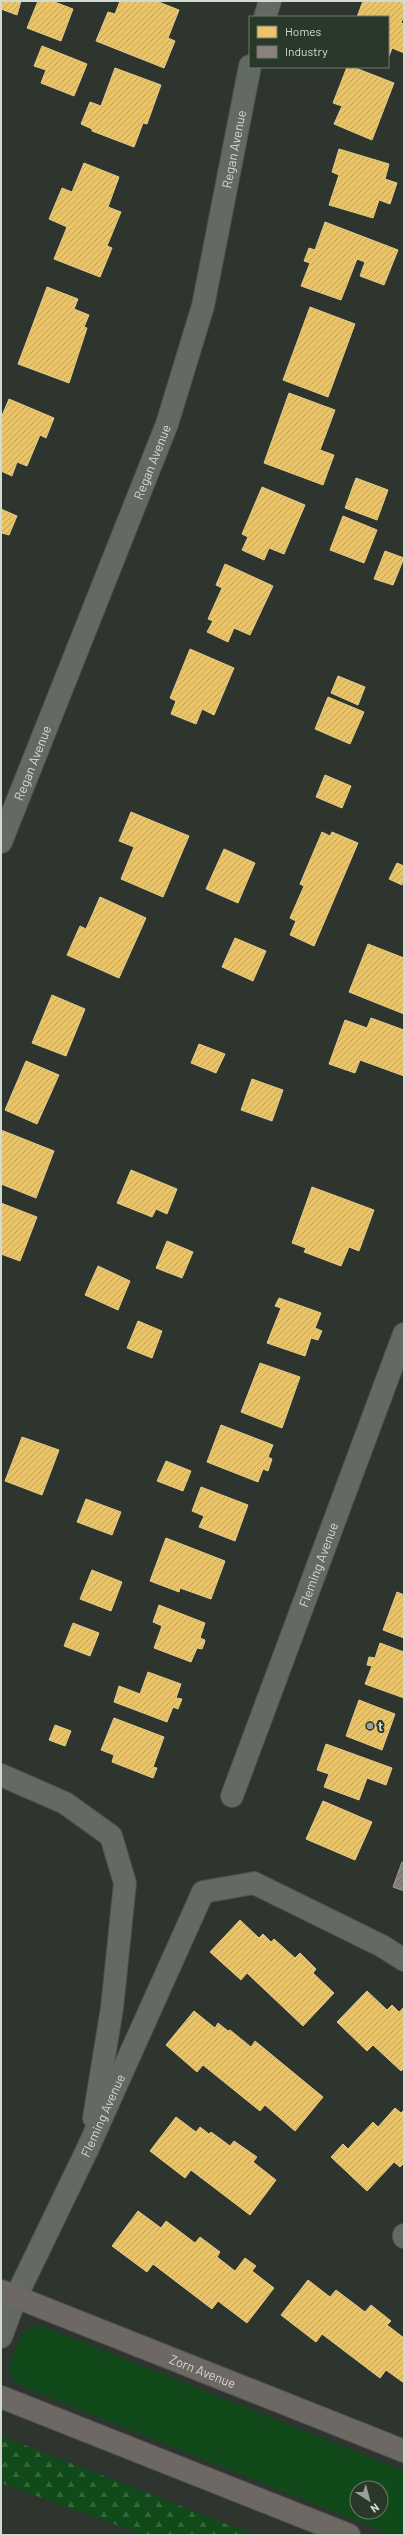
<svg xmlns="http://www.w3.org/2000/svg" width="405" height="2536" font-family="Barlow,sans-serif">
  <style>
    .green { fill: #114a1a; fill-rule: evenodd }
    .forest { fill: url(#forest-firs) }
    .homes { fill: url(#homes-hatch); stroke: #e2cb89 }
    .industry { fill: url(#industry-hatch); stroke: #a09c96 }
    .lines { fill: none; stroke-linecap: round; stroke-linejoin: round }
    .minor-casing { stroke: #4b514b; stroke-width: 24 }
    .major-casing { stroke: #4b514b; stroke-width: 24 }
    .minor { stroke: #636963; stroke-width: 22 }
    .major { stroke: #6e6864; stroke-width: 22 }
    .poi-dot { fill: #99a199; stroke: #2a382a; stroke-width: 1.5 }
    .labels { text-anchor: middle; stroke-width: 4; stroke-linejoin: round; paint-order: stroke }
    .street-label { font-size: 13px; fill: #d2dbd2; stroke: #2a382a }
    .poi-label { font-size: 13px; font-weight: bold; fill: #d2dbd2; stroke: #2a382a; text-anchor: start }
  </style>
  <defs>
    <pattern id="forest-firs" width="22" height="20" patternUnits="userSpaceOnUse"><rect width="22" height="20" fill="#114a1a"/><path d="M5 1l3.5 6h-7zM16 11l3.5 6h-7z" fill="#33643a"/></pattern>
    <pattern id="homes-hatch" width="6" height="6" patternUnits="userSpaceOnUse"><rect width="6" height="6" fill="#e9c46a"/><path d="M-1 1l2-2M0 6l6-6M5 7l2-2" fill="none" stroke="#bea45f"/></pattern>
    <pattern id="industry-hatch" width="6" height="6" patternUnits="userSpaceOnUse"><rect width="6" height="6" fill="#8a817c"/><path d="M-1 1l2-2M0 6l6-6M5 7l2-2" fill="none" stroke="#706b67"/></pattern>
  </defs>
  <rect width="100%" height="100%" fill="#2e342e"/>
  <path class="green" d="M39,2325L404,2471V2535H392L24,2387L13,2379L9,2370C15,2351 18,2329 39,2325ZM357,2488H381V2512H357Z"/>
  <path class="forest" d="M1,2436L255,2535H144L1,2483Z"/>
  <g class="homes">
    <path d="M1,1H21L17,15L1,9Z"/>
    <path d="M38,1H52L73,9L61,41L27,28Z"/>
    <path d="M120,1H156L179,10L168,38L175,41L164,68L96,41L108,12L115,14Z"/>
    <path d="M363,1H398L404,3V15L401,23L404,24V53L392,48L388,59V17H357Z"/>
    <path d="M42,46L87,64L74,96L41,83L46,70L34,66Z"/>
    <path d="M347,67H353L394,83L372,140L334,124L342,106L333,103Z"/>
    <path d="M115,68L161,85L147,124L143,123L134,147L92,131V129L81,124L90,102L101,106Z"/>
    <path d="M339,149L389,164L385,179L397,183L390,204L379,200L373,218L329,205L339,175L332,172Z"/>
    <path d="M84,163L119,177L108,207L121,212L107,246L112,248L100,277L54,259L67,227L49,219L62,188L72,192Z"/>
    <path d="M325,222L398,250L384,285L360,276L365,262L357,259L341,300L301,286L310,263L304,261L309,248L315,250Z"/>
    <path d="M47,287L78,299L74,309L89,315L84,327L87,328L69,383L18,364Z"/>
    <path d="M310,307L355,324L328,397L283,380Z"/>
    <path d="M289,393L335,410L320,450L334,455L323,485L264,463Z"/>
    <path d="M9,399L54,418L46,438L40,435L27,466L17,462L12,476L1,471V418Z"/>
    <path d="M356,478L388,490L377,520L345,508Z"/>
    <path d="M262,487L305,505L284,554L269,548L264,560L242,550L248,537L242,534Z"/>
    <path d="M1,509L17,516L9,535L2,533L1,535Z"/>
    <path d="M343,516L377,530L364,563L330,550Z"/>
    <path d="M385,551L404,558L393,585L374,579Z"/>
    <path d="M225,564L273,586L250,635L234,628L228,642L207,632L213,621L208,619L222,588L216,585Z"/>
    <path d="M190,649L234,668L214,715L202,709L196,724L171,714L176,701L170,698Z"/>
    <path d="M338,676L365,687L358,705L331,693Z"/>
    <path d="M328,697L364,712L350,744L315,729Z"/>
    <path d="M325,775L351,786L342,808L316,797Z"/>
    <path d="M131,812L189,836L163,897L121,879L134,847L119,841Z"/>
    <path d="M322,832L330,836L332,832L358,843L314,946L290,935L296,921L290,918L304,886L300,884Z"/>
    <path d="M224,849L255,863L238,903L206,889Z"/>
    <path d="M397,863L404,866L402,885L389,879Z"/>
    <path d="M100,897L146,918L119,978L67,955L80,926L86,929Z"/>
    <path d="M235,938L266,951L253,981L222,967Z"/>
    <path d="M368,944L404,958V1014L349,992Z"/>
    <path d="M52,995L85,1009L66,1056L32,1043Z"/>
    <path d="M371,1018L404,1030V1076L360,1060L355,1073L329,1064L345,1020L367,1028Z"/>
    <path d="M199,1044L225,1054L216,1073L191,1063Z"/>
    <path d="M26,1061L59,1075L37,1124L5,1110Z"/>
    <path d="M252,1079L283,1090L272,1121L241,1110Z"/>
    <path d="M1,1130L54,1151L36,1198L1,1184Z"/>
    <path d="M131,1170L177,1189L167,1214L156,1209L152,1217L117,1203Z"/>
    <path d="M312,1187L374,1210L359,1251L349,1247L341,1266L304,1252L306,1248L292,1243Z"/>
    <path d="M1,1203L37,1217L20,1261L1,1254Z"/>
    <path d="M167,1241L193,1252L182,1278L156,1268Z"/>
    <path d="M98,1266L130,1281L118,1310L85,1295Z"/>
    <path d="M279,1298L321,1313L315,1328L322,1331L318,1340L311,1338L305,1356L267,1343L281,1308L275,1306Z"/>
    <path d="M138,1321L162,1331L152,1358L127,1348Z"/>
    <path d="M260,1363L300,1377L282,1428L241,1412Z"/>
    <path d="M221,1425L273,1445L268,1457L272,1459L268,1471L263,1469L258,1482L207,1462Z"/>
    <path d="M22,1437L59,1450L42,1495L5,1481Z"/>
    <path d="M166,1461L191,1471L183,1491L157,1481Z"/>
    <path d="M201,1487L248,1505L235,1541L199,1527L204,1516L192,1511Z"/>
    <path d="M86,1499L121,1512L112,1535L77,1522Z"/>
    <path d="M166,1538L225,1561L211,1599L180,1588L179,1592L150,1581Z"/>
    <path d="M92,1570L122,1582L111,1611L80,1599Z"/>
    <path d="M397,1592L404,1595V1638L383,1630Z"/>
    <path d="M159,1605L205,1623L200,1638L205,1640L204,1644L202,1649L197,1648L191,1662L154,1648L162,1626L153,1622Z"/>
    <path d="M73,1623L99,1633L90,1656L64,1646Z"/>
    <path d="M380,1643L404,1652V1698L365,1684L372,1666L367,1665L369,1657L375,1658Z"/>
    <path d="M148,1672L181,1684L176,1698L182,1699L178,1709L173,1707L167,1722L114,1702L119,1686L140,1694Z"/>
    <path d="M359,1700L395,1714L382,1750L346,1736Z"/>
    <path d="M114,1718L164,1737L153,1767L157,1768L153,1778L112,1762L114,1755L101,1750Z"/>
    <path d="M55,1725L71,1731L65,1746L49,1740Z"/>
    <path d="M326,1744L392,1768L386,1785L367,1778L359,1800L324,1787L329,1774L317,1770Z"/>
    <path d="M323,1801L372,1822L355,1860L306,1839Z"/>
    <path d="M240,1920L259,1938L263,1934L271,1942L274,1939L295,1958L300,1953L316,1969L313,1973L334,1993L303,2026L247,1973L241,1980L210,1952Z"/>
    <path d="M367,1991L387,2010L392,2005L399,2012L404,2007V2068L401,2071L373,2045L367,2051L337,2022Z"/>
    <path d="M194,2011L215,2028L218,2023L228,2031L230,2030L251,2047L255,2041L323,2097L295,2131L265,2105L260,2111L203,2065L197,2072L166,2045Z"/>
    <path d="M395,2108L401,2113L404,2110V2163L400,2167L394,2162L367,2191L331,2157L343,2144L348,2149L373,2122L378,2127Z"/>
    <path d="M176,2117L196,2132L200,2127L209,2134L211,2132L230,2146L234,2141L257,2157L253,2162L276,2180L250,2215L191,2170L185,2178L150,2151Z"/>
    <path d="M138,2211L161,2228L166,2221L195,2243L200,2237L220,2252L217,2257L235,2271L245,2258L256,2266L252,2271L274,2288L247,2323L218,2301L212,2309L153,2264L147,2272L112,2246Z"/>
    <path d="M308,2280L330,2297L336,2290L365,2312L371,2305L391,2321L387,2325L404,2338V2383L386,2370L380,2378L322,2334L316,2342L281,2315Z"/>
  </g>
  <path class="industry" d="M402,1862L404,1863V1891L393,1887Z"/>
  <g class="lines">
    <g class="minor-casing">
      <g id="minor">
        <path d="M265,17L270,1"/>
        <path id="s1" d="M1,842L167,424L203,306L250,66"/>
        <path d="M1,1775L65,1803L111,1836L125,1883L112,2008L94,2118"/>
        <path id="s2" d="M232,1796L404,1334"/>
        <path d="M404,2235V2237"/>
        <path id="s3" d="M1,2337L16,2297L88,2148L203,1892L254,1883L382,1946L404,1960"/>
      </g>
    </g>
    <g class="major-casing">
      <g id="major">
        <path id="s4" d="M1,2291L404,2451"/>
        <path d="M1,2397L349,2535"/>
      </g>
    </g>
    <use href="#minor" class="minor"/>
    <use href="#major" class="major"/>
  </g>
  <circle class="poi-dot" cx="370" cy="1726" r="4"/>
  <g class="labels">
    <g class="street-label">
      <text dy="5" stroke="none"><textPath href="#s1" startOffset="733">Regan Avenue</textPath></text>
      <text dy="5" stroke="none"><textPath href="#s1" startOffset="409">Regan Avenue</textPath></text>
      <text dy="5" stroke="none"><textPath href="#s1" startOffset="85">Regan Avenue</textPath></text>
      <text dy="5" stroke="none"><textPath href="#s2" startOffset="247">Fleming Avenue</textPath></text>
      <text dy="5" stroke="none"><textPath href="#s3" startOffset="244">Fleming Avenue</textPath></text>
      <text dy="5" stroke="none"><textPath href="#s4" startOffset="217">Zorn Avenue</textPath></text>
    </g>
    <g class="poi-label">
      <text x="378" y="1731">t</text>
    </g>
  </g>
  <rect width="405" height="2536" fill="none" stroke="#d2dbd2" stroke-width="4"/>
  <rect x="249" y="16" width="140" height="52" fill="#2a382a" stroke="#6d796d"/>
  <rect x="257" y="26" width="20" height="12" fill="#e9c46a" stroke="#6d796d"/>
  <text x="285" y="36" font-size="12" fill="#d2dbd2">Homes</text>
  <rect x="257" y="46" width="20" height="12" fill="#8a817c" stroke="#6d796d"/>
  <text x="285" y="56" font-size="12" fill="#d2dbd2">Industry</text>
  <g transform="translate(369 2500) rotate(144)"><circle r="19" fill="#2a382a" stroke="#6d796d"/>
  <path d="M0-3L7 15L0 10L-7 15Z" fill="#99a199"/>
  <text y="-6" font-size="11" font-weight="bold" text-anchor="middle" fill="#d2dbd2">N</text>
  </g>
</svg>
